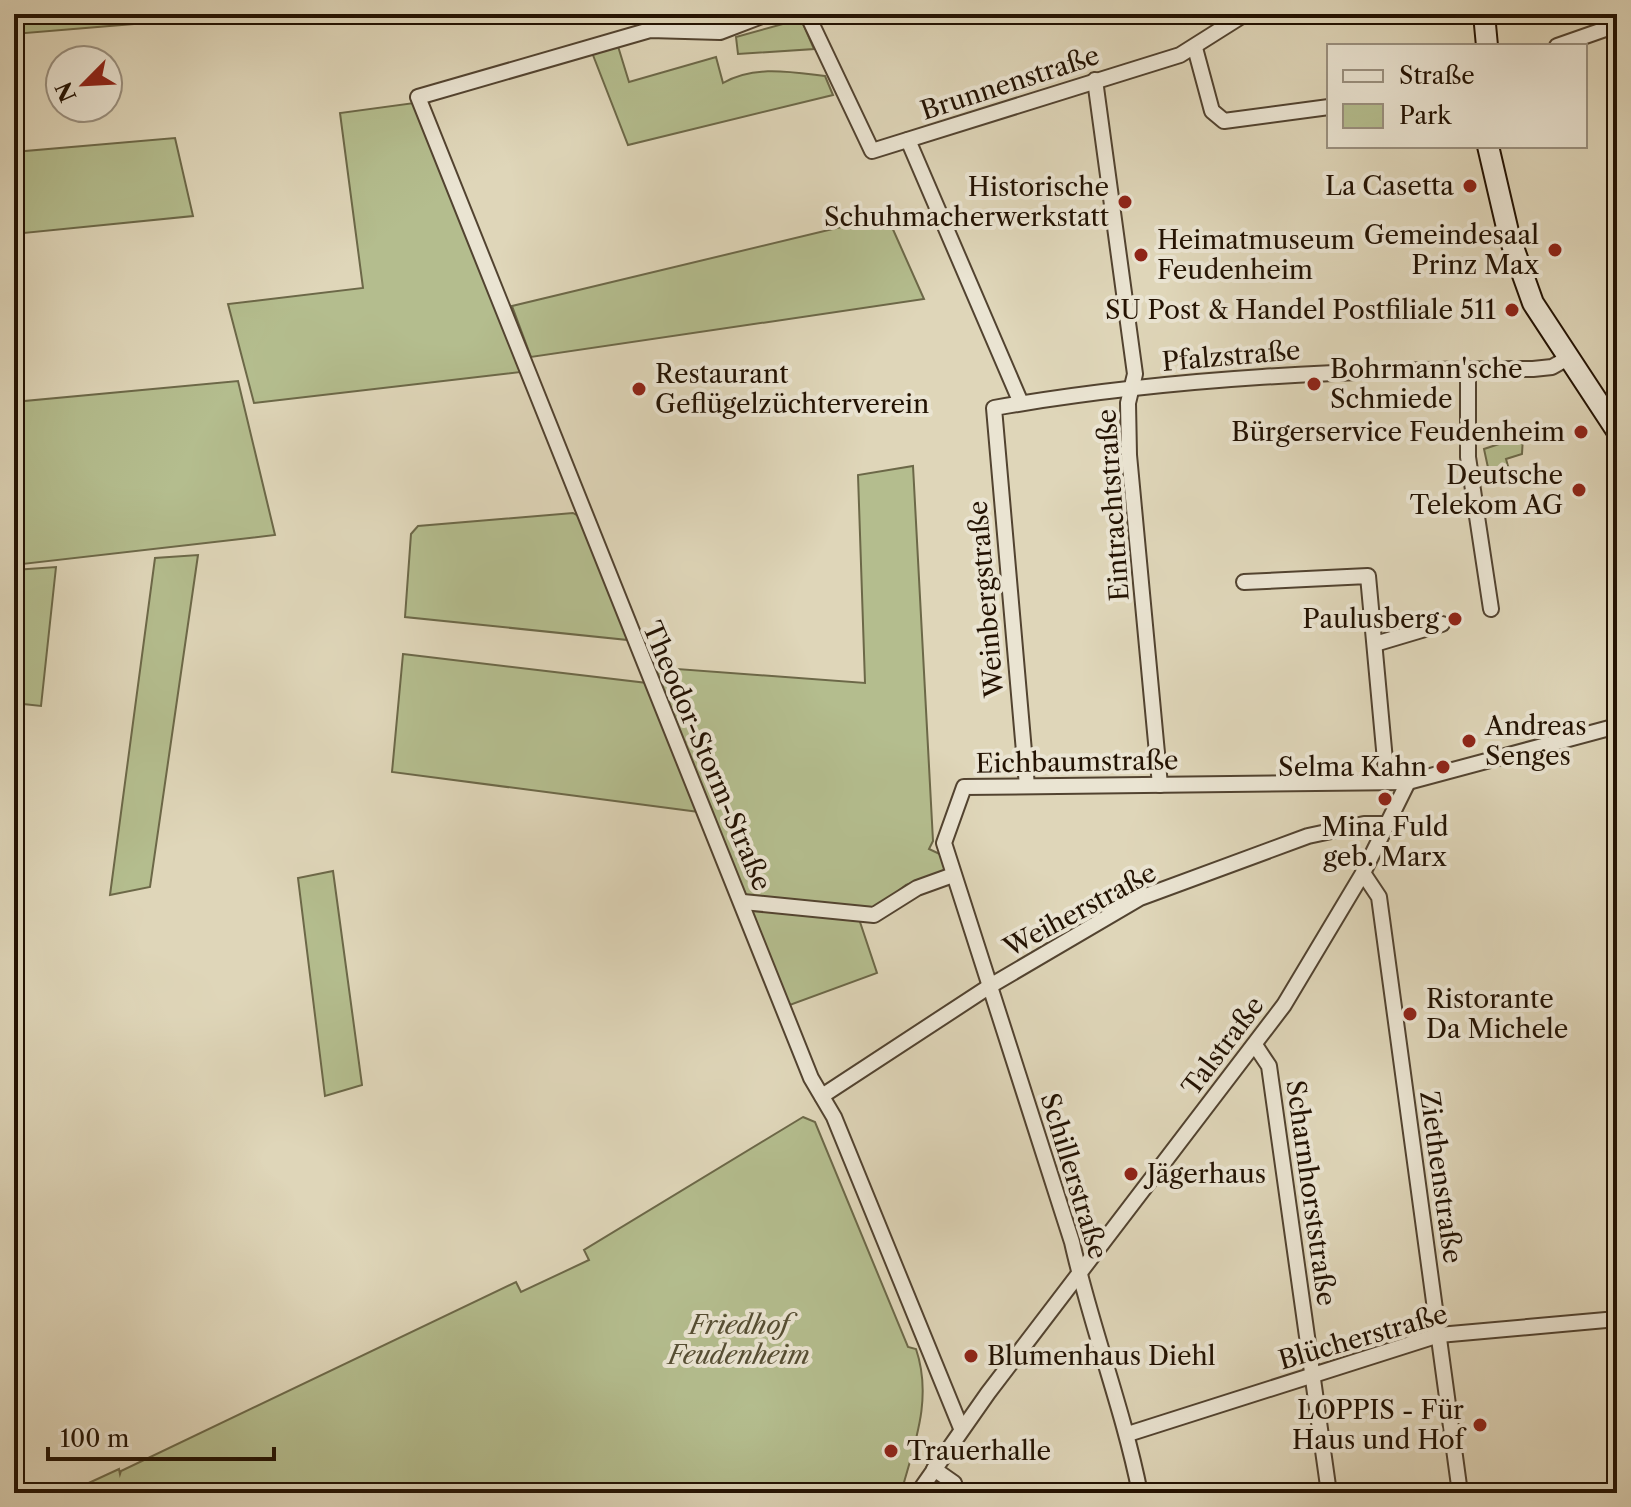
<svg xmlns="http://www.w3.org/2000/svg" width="1631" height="1507" font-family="'Libre Caslon Text',serif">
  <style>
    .green { fill: #b4bd8e; stroke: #6c6848; stroke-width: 2 }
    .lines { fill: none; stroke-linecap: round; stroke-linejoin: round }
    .street-casing { stroke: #524330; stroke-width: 18 }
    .secondary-casing { stroke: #231202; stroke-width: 24 }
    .street { stroke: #eae4d2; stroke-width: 14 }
    .secondary { stroke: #eae4d2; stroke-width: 20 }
    .poi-dot { fill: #8f2418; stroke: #eae4d2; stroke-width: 3 }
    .labels { text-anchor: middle; stroke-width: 8; stroke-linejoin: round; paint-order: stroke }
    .street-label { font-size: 26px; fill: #231202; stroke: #eae4d2 }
    .poi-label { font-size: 26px; fill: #231202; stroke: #eae4d2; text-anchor: end }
    .park-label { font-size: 26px; font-style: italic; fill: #564e33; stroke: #eae4d2 }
  </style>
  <rect width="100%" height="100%" fill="#dfd6b9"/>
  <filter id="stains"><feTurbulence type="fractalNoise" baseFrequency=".0025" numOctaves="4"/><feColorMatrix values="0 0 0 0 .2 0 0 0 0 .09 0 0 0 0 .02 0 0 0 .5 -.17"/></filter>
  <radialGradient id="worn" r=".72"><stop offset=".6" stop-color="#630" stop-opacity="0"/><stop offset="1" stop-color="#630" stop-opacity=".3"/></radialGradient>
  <g class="green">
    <path d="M14,14H143L145,23L14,34Z"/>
    <path d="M801,19L814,49L738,54L736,37Z"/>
    <path d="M617,43L629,82L716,57L723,83C754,65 791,72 825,76L833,95L628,145L591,50Z"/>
    <path d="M414,103L521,372L254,403L228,304L363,288L340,113Z"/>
    <path d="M175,138L193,216L14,234V152Z"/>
    <path d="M887,216L924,299L531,357L512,306Z"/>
    <path d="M238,381L275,535L14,565V402Z"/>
    <path d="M1523,436L1522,454L1506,459L1513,484L1504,486L1497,476L1490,477L1484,449Z"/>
    <path d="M913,466L933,841L929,849L944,856L946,866L943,873L906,885L875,909L864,907L860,922L877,973L787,1006L651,667L865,683L858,475Z"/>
    <path d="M573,513L580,517L628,640L405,617L411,534L418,526Z"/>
    <path d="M198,555L150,887L110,895L155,558Z"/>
    <path d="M56,567L41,706L14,703V570Z"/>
    <path d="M403,654L647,683L699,812L392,772Z"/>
    <path d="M333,871L362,1085L325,1096L298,878Z"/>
    <path d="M803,1117L815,1122L908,1347L916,1349C933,1399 914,1445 901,1493H67L119,1469L120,1474L121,1471L516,1282L521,1292L589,1260L584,1250Z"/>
  </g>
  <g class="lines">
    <g class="street-casing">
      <g id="street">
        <path d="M767,14L720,32L650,30L418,97L811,1078L834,1117L961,1428"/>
        <path d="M807,14L872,151L1180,55L1245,14"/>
        <path d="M1557,46L1617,25"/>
        <path d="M1195,48L1212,111L1224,121L1329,107"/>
        <path d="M1095,80L1135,374L1128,403L1129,455L1160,785"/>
        <path d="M908,140L1021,403"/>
        <path d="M1468,369V457L1491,609"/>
        <path d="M1244,582L1368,576L1387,782"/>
        <path d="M1375,644L1442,624"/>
        <path d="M1027,786L994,408C1172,377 1353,369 1533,369L1552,367L1568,358"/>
        <path d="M1363,873L1379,897L1460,1493"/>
        <path d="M743,902L874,915L917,888L953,875"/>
        <path d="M1255,1045L1269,1066L1329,1493"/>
        <path d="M822,1096L990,986L1140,898L1308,836L1364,824H1387"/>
        <path d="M1128,1434L1439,1335L1617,1319"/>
        <path d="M934,1469L954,1483L957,1493"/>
        <path d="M918,1493L988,1393L1284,1005L1363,873L1408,782"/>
        <path d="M1140,1493C1123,1408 1091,1327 1072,1242L944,843L964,787L1408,782L1617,726"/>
      </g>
    </g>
    <g class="secondary-casing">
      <g id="secondary">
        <path d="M1484,14L1487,46"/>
        <path d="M1488,146L1509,236L1533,303L1617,431"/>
      </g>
    </g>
    <use href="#street" class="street"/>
    <use href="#secondary" class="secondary"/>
  </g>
  <g class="poi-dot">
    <circle cx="1470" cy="186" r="8"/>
    <circle cx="1125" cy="202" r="8"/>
    <circle cx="1555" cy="250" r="8"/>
    <circle cx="1141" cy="255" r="8"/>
    <circle cx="1512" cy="310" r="8"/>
    <circle cx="1314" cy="384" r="8"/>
    <circle cx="639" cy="389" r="8"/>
    <circle cx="1581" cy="432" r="8"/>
    <circle cx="1579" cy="490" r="8"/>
    <circle cx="1455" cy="619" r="8"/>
    <circle cx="1469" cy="741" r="8"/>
    <circle cx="1443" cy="767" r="8"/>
    <circle cx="1385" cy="799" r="8"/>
    <circle cx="1410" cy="1014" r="8"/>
    <circle cx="1131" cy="1174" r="8"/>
    <circle cx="971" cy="1356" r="8"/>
    <circle cx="1480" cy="1425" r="8"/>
    <circle cx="891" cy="1451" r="8"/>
  </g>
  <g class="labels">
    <g class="street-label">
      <text transform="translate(1010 83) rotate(-18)" y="9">Brunnenstraße</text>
      <text transform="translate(1231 356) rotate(-5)" y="9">Pfalzstraße</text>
      <text transform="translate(1113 505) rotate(-94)" y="9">Eintrachtstraße</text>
      <text transform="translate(986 599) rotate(-95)" y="9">Weinbergstraße</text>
      <text transform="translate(707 756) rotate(67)" y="9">Theodor-Storm-Straße</text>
      <text transform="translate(1077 762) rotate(-1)" y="9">Eichbaumstraße</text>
      <text transform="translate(1080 910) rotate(-28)" y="9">Weiherstraße</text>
      <text transform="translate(1223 1046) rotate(-53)" y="9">Talstraße</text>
      <text transform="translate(1074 1176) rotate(73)" y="9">Schillerstraße</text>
      <text transform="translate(1441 1177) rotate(82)" y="9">Ziethenstraße</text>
      <text transform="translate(1311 1193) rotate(82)" y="9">Scharnhorststraße</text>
      <text transform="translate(1363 1337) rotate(-16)" y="9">Blücherstraße</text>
    </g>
    <g class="poi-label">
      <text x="1454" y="195">La Casetta</text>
      <text x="1109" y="196">Historische<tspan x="1109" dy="30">Schuhmacherwerkstatt</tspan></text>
      <text x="1539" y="244">Gemeindesaal<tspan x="1539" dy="30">Prinz Max</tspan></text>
      <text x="1157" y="249" text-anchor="start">Heimatmuseum<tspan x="1157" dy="30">Feudenheim</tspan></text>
      <text x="1496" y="319">SU Post &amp; Handel Postfiliale 511</text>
      <text x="1330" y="378" text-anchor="start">Bohrmann'sche<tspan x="1330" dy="30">Schmiede</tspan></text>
      <text x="655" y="383" text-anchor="start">Restaurant<tspan x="655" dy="30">Geflügelzüchterverein</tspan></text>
      <text x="1565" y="441">Bürgerservice Feudenheim</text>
      <text x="1563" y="484">Deutsche<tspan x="1563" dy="30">Telekom AG</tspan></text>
      <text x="1439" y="628">Paulusberg</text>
      <text x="1485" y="735" text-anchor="start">Andreas<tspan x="1485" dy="30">Senges</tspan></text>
      <text x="1427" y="776">Selma Kahn</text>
      <text x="1385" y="836" text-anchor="middle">Mina Fuld<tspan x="1385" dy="30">geb. Marx</tspan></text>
      <text x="1426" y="1008" text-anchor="start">Ristorante<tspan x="1426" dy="30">Da Michele</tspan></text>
      <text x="1147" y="1183" text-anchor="start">Jägerhaus</text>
      <text x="987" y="1365" text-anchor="start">Blumenhaus Diehl</text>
      <text x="1464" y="1419">LOPPIS - Für<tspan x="1464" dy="30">Haus und Hof</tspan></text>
      <text x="907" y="1460" text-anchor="start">Trauerhalle</text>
    </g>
    <g class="park-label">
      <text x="739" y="1334">Friedhof<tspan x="739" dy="30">Feudenheim</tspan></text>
    </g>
  </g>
  <rect width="1631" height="1507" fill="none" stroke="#dfd6b9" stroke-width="48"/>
  <rect x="16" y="16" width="1599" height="1475" fill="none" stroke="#231202" stroke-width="4"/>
  <rect x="24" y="24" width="1583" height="1459" fill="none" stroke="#231202" stroke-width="2"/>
  <rect x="1327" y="44" width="260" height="104" fill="#eae4d2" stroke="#9a907f" stroke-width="2"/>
  <rect x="1343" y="70" width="40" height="12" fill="#eae4d2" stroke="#9a907f" stroke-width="2"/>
  <text x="1399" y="84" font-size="24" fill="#231202">Straße</text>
  <rect x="1343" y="104" width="40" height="24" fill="#b4bd8e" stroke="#9a907f" stroke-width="2"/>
  <text x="1399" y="124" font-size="24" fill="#231202">Park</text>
  <g transform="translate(84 84) rotate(246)"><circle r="38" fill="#eae4d2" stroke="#9a907f" stroke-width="2"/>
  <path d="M0-6L14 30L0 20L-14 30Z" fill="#8f2418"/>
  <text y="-12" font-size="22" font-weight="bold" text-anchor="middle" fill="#231202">N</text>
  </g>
  <path d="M48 1447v12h226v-12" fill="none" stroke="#231202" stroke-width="4"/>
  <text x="60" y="1447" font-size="24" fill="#231202" stroke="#eae4d2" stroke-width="6" paint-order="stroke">100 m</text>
  <rect width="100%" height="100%" filter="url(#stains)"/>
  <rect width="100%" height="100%" fill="url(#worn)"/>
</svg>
